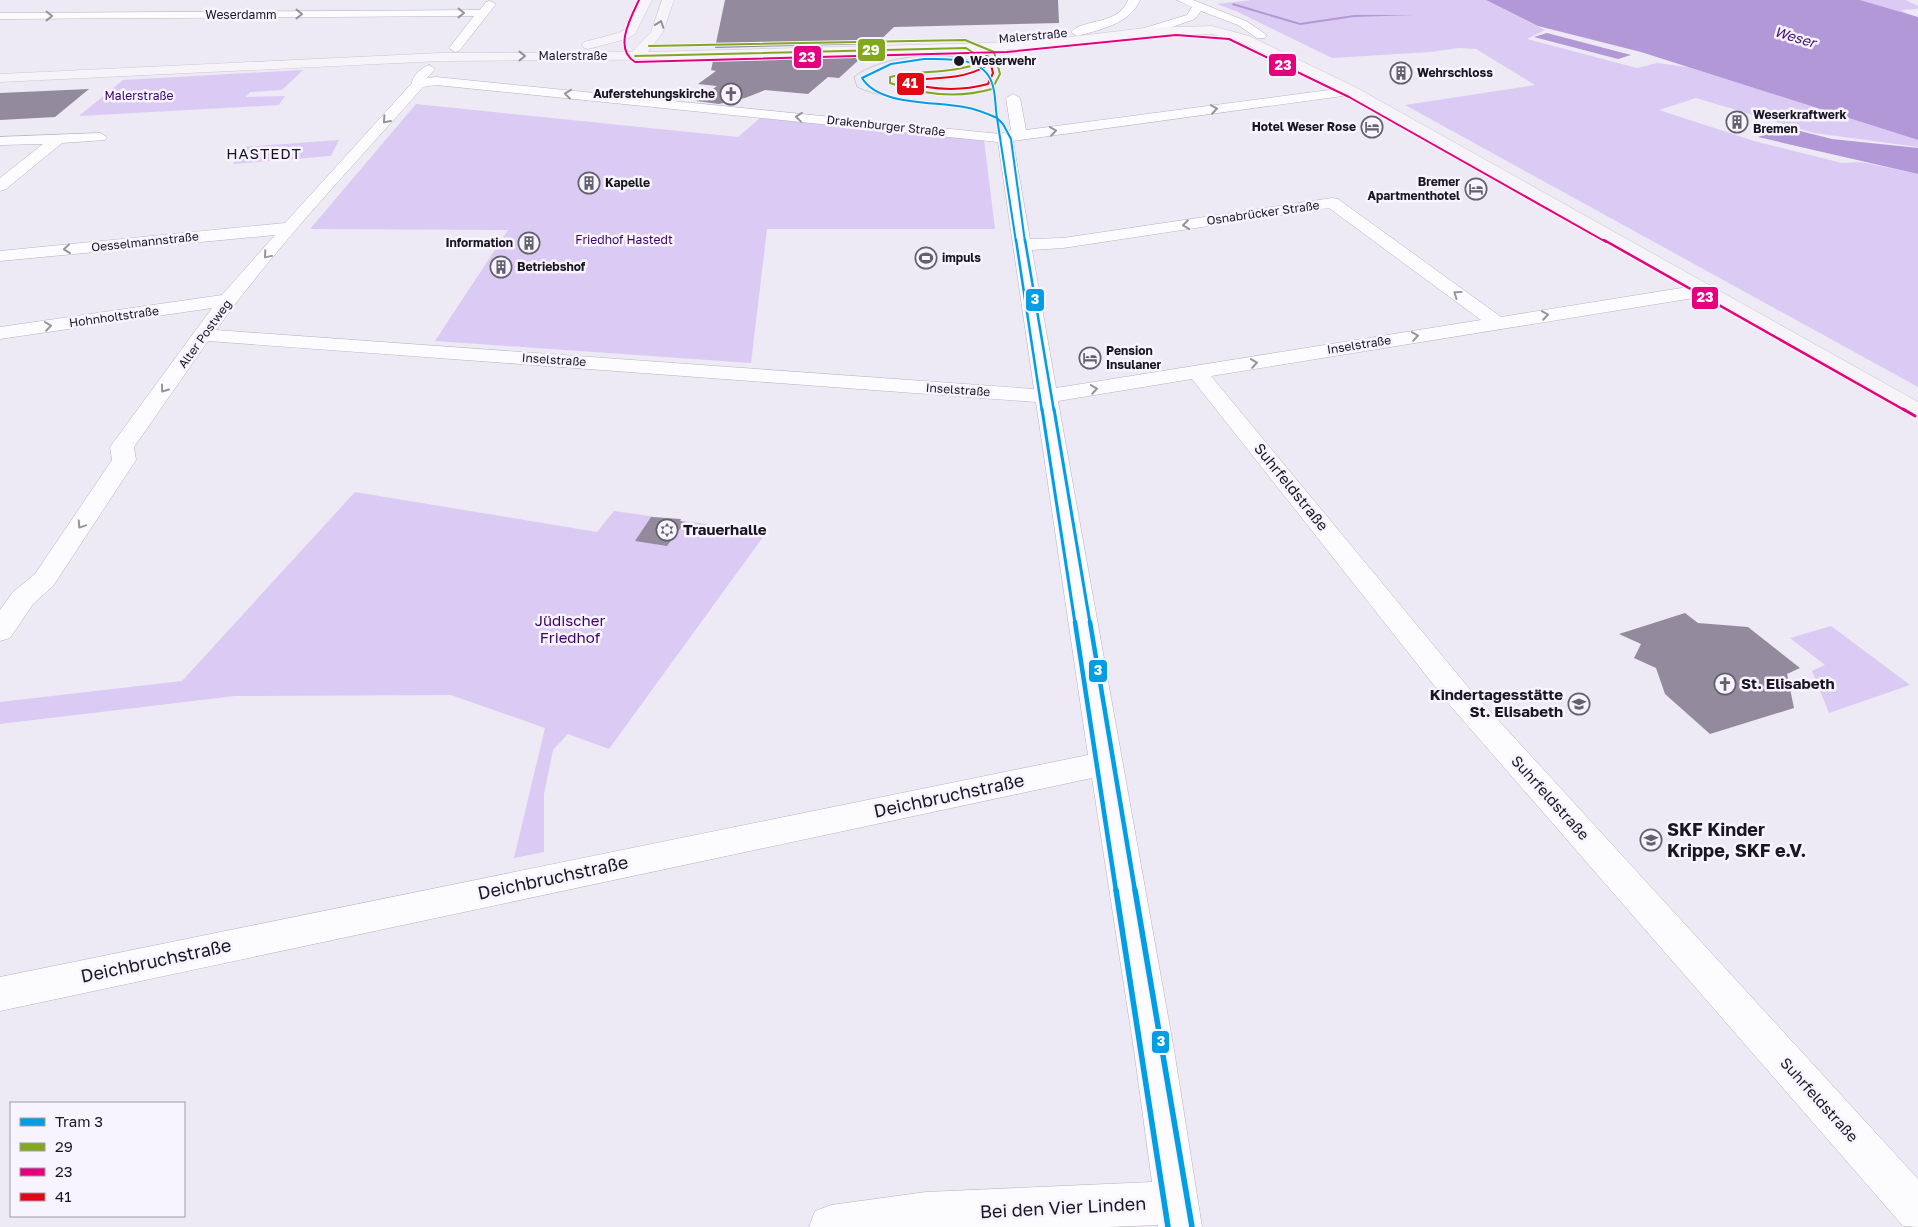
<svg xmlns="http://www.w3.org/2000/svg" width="1918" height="1227" font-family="'Golos Text',sans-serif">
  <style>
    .green { fill: #dbcbf4 }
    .water { fill: #b298d7 }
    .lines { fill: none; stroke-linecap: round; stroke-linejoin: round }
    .stream { fill: #b298d7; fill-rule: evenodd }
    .building { fill: #938a9e }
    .minor-casing { stroke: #b7b3bd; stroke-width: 1 }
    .major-casing { stroke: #cbc9cf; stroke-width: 1 }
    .minor { fill: #fcfcfe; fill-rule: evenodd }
    .major { fill: #f6f4f9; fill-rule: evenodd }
    .tram { stroke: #cbcace; stroke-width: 1 }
    .bus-1-casing { stroke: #f7f3ff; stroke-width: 4 }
    .bus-2-far2-casing { stroke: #f7f3ff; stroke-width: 4 }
    .bus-2-far1-casing { stroke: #f7f3ff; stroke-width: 5 }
    .bus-2-casing { stroke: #f7f3ff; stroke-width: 6 }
    .bus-3-casing { stroke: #f7f3ff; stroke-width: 4 }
    .bus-1 { stroke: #83a81f; stroke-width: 2 }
    .bus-2-far2 { stroke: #e5007d; stroke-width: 2 }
    .bus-2-far1 { stroke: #e5007d; stroke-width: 2.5 }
    .bus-2 { stroke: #e5007d; stroke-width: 3 }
    .bus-3 { stroke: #e30613; stroke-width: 2 }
    .tram-1-far4-casing { stroke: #f7f3ff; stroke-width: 4 }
    .tram-1-far3-casing { stroke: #f7f3ff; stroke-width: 5 }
    .tram-1-far2-casing { stroke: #f7f3ff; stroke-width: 6 }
    .tram-1-far1-casing { stroke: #f7f3ff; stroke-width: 8 }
    .tram-1-casing { stroke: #f7f3ff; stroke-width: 9 }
    .tram-1-far4 { stroke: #009fe3; stroke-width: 2 }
    .tram-1-far3 { stroke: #009fe3; stroke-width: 2.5 }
    .tram-1-far2 { stroke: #009fe3; stroke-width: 3 }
    .tram-1-far1 { stroke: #009fe3; stroke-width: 4.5 }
    .tram-1 { stroke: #009fe3; stroke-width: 5.5 }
    .oneway { stroke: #97959b }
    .oneway2 { stroke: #939198 }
    .stop-dot { fill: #1b1722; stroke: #f7f3ff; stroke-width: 2 }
    .labels { text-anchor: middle; stroke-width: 5; stroke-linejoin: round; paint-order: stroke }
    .far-street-label { font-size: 12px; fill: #1b1722; stroke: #f7f3ff }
    .far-stop-label { font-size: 12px; font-weight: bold; fill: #1b1722; stroke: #f7f3ff; text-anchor: start }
    .far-poi-label { font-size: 12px; font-weight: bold; fill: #1b1722; stroke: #f7f3ff; text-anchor: start }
    .far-park-label { font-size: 12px; fill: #3c0069; stroke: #f7f3ff }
    .far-water-label { font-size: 14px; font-style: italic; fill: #491479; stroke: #f7f3ff }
    .far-quarter-label { font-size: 15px; letter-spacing: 1px; fill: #1b1722; stroke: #f7f3ff }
    .street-label { font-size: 15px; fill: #1b1722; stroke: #f7f3ff }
    .poi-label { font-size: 15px; font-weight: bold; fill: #1b1722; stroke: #f7f3ff; text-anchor: start }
    .park-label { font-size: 15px; fill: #3c0069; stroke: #f7f3ff }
    .near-street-label { font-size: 18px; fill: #1b1722; stroke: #f7f3ff }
    .near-poi-label { font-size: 18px; font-weight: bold; fill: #1b1722; stroke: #f7f3ff; text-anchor: start }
    .line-badge { stroke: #f7f3ff; stroke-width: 2 }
    .badge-label { font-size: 14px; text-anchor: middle; font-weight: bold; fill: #fff }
  </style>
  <rect width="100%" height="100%" fill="#ede9f5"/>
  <g class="green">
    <path d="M1252,0H1486L1545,30L1527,39L1637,68L1657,63L1688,67L1918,140V147L1814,133L1696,98L1659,110L1754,141L1842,163L1861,162L1918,174V387L1405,105L1535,85L1476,49L1459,48L1430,52L1332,58L1238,12L1217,4Z"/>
    <path d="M1860,0H1906L1918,6V9L1901,10L1910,15Z"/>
    <path d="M303,70L282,90L250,92L246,97L285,96L279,105L79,116L123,80Z"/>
    <path d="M416,104L738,137L760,118L984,140L995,229H767L751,363L435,341L508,230L310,229Z"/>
    <path d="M339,140L331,156L233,164L244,147Z"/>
    <path d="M355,492L597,532L614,511L713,525L763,537L609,749L568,734L553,750L544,794V852L514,858L545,728L451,695L235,696L0,724V702L182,681Z"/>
    <path d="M1831,626L1910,685L1829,713L1812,671L1825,665L1790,638Z"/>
  </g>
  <g class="water">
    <path d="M1486,0H1860L1918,17V140L1641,52L1538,26Z"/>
    <path d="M1547,33L1631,55L1618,59L1534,37Z"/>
    <path d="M1784,127L1832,139L1918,148V174L1758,137Z"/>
  </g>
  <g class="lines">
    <path class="stream" d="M1233,3L1300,23L1354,15H1414L1354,17L1300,25L1232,5Z"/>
  </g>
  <g class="building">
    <path d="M725,0H1058L1059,23L894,27L876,44L715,48Z"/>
    <path d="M862,57L839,78L828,77L808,94L765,90L745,98L719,104L696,101L717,86L698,84L716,71L711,70L713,61Z"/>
    <path d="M89,89L55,117L0,120V93Z"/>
    <path d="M651,517L681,519L680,521L685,522L667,546L635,541Z"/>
    <path d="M1685,613L1698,623L1748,627L1800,668L1787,674L1794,708L1710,734L1665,694L1656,668L1634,658L1641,644L1619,634Z"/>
  </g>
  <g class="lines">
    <g class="minor-casing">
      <g id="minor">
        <path d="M1128,0H1140C1130,24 1099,30 1077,36L1071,32C1084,18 1118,26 1128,0Z"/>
        <path d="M1177,0H1193L1246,21L1267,35L1265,38H1257L1238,25L1201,11L1195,19L1149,35H1141V29L1187,15L1192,7Z"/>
        <path d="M490,1L496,4L459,51L455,52L449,48L474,16L0,19V13L480,10L486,2Z"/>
        <path d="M429,65L435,69L427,78L436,77L1000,134L1011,130L1006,98L1013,94L1020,98L1026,130L1352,87L1359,91L1357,94L1013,141L1030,239L1063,238L1332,198L1338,199L1501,317L1706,284L1713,286L1715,290L1713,294L1706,296L1211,376L1468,687L1918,1179V1227L1903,1226L1448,703L1192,379L1058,401L1174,1050L1202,1227H1158V1225L1107,1227H809L815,1211L831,1205L926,1192L1152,1182L1134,1050L1092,778L0,1011V977L1088,755L1036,402L208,341L134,447L136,460L53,586L33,604L10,638L0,641V610L13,592L35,574L112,460L110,447L212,308L0,339V327L222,295L275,235L0,261V251L285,223L412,83C412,76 422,67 429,65ZM436,85L998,142L1034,389L216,330C278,244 353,166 423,87ZM1329,208L1481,320L1056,388L1032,250L1063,248Z"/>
        <path d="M100,133L107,137L105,140L62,143L6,189L0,191V178L43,144L0,145V137Z"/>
      </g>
    </g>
    <g class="major-casing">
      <g id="major">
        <path d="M640,0H652L635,34L626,39L588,49L584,48L582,45L584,42L618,33L626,29Z"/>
        <path d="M662,0H674L663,32L648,52L987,43L1053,39L1145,28L1212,26L1249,36L1357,88L1918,402V418L1910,416L1347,94L1241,42L1212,34L1145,36L1053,47L987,51L731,59L440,61L0,82V74L440,53L632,52L651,32Z"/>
      </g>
    </g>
    <use href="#minor" class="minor"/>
    <use href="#major" class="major"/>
    <path class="tram" d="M916,100C895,98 876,96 857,87L854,77C877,56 960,45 984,69C987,72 989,76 991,79"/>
    <g class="bus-1-casing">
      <path id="bus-1" d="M635,56L966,48L980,57L983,62C953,74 921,70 890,77V83C924,95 957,99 992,89L1000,74L994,52L965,40L649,46"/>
    </g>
    <g class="bus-2-far2-casing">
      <path id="bus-2-far2" d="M639,0C631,17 613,49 635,62L1007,52L1176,35L1229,39L1349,97L1606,242"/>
    </g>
    <g class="bus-2-far1-casing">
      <path id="bus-2-far1" d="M1604,240L1906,411"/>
    </g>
    <g class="bus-2-casing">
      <path id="bus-2" d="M1903,409L1915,416"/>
    </g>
    <g class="bus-3-casing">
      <path id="bus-3" d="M986,56L989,57L993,73L988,84C958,92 929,90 900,80C929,78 963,81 988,65Z"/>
    </g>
    <use href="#bus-1" class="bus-1"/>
    <use href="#bus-2-far2" class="bus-2-far2"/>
    <use href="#bus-2-far1" class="bus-2-far1"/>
    <use href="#bus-2" class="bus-2"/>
    <use href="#bus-3" class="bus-3"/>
    <g class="tram-1-far4-casing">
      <g id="tram-1-far4">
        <path d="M924,59C947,59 983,56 992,83C996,94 995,107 997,118C986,113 976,109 964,107C934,101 879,106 862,78L891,64Z"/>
        <path d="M997,118L1003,124L1011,139L1025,242"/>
        <path d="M997,118L1016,242"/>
      </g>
    </g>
    <g class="tram-1-far3-casing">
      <g id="tram-1-far3">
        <path d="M1016,240L1042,411"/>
        <path d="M1025,240L1054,411"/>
      </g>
    </g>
    <g class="tram-1-far2-casing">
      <g id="tram-1-far2">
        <path d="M1042,409L1075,623"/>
        <path d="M1054,409L1090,623"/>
      </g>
    </g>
    <g class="tram-1-far1-casing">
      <g id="tram-1-far1">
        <path d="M1075,622L1116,891"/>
        <path d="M1090,622L1135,891"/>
      </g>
    </g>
    <g class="tram-1-casing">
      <g id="tram-1">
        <path d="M1116,890L1168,1227"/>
        <path d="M1135,890L1192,1227"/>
      </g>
    </g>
    <use href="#tram-1-far4" class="tram-1-far4"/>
    <use href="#tram-1-far3" class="tram-1-far3"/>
    <use href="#tram-1-far2" class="tram-1-far2"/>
    <use href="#tram-1-far1" class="tram-1-far1"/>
    <use href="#tram-1" class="tram-1"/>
  </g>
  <defs><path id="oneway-chevron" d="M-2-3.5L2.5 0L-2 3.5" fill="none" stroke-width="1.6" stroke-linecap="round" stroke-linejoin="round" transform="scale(1.25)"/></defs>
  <g class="oneway">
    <use href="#oneway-chevron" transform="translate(461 13)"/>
    <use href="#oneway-chevron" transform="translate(299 14)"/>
    <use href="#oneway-chevron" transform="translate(49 16)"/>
    <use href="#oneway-chevron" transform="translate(568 94) rotate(-174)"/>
    <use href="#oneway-chevron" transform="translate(1214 109) rotate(-8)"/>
    <use href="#oneway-chevron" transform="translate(799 117) rotate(-174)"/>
    <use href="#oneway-chevron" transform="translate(386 120) rotate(132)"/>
    <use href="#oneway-chevron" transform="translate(1053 131) rotate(-8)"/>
    <use href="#oneway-chevron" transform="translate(1186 225) rotate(172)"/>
    <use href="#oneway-chevron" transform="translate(67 249) rotate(174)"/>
    <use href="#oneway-chevron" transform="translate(267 255) rotate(130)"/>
    <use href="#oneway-chevron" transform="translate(1457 294) rotate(-144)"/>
    <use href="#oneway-chevron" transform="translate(1545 315) rotate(-9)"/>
    <use href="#oneway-chevron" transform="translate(48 326) rotate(-8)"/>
    <use href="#oneway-chevron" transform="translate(1415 336) rotate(-9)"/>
    <use href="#oneway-chevron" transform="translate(1254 363) rotate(-9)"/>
    <use href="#oneway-chevron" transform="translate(164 389) rotate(126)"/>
    <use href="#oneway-chevron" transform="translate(1094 389) rotate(-9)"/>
    <use href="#oneway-chevron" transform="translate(81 525) rotate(124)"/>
  </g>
  <g class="oneway2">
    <use href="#oneway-chevron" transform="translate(660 24) rotate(-71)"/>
    <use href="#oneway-chevron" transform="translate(522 56)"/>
  </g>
  <defs>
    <g id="building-ring" transform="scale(1.125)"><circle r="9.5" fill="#f7f3ff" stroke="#64606c" stroke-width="1.5"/><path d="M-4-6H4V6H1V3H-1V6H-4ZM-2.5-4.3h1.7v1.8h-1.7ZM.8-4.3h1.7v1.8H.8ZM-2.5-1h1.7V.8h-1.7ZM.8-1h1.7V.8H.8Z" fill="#64606c"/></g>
    <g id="church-ring" transform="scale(1.125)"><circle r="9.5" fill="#f7f3ff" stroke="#64606c" stroke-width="1.5"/><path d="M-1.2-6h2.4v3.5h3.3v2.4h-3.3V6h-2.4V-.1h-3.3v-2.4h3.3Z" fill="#64606c"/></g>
    <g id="hotel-ring" transform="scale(1.125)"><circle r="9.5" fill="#f7f3ff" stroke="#64606c" stroke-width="1.5"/><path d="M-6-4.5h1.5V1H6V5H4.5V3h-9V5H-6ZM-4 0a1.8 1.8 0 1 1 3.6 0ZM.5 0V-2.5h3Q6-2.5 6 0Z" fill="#64606c"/></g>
    <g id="stadium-ring" transform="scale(1.125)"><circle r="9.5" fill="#f7f3ff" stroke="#64606c" stroke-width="1.5"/><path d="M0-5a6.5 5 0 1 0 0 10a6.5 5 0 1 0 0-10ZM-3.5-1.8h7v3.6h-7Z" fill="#64606c"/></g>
    <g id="synagogue-ring" transform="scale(1.125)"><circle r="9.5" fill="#f7f3ff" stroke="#64606c" stroke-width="1.5"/><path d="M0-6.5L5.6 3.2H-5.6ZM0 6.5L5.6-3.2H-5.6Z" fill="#64606c"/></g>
    <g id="school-ring" transform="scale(1.125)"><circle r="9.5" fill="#f7f3ff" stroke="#64606c" stroke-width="1.5"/><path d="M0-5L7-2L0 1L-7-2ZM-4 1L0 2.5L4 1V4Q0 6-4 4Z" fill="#64606c"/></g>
  </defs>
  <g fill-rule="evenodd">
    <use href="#building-ring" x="1401" y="73"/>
    <use href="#church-ring" x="731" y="94"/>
    <use href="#building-ring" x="1737" y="122"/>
    <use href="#hotel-ring" x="1372" y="127"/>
    <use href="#building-ring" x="589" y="183"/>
    <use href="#hotel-ring" x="1476" y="189"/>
    <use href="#building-ring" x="529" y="243"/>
    <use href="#stadium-ring" x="926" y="258"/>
    <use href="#building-ring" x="501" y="267"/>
    <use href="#hotel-ring" x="1090" y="358"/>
    <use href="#synagogue-ring" x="667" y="530"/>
    <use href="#church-ring" x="1725" y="684"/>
    <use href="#school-ring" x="1579" y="704"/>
    <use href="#school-ring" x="1651" y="840"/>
  </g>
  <circle class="stop-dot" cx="959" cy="61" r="6"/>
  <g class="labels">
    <g class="far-street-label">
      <text x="241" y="19">Weserdamm</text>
      <text transform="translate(1033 36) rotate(-5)" y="4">Malerstraße</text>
      <text x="573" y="60">Malerstraße</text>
      <text transform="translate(886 126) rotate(6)" y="4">Drakenburger Straße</text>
      <text transform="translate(1263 213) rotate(-8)" y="4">Osnabrücker Straße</text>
      <text transform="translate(145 242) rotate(-6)" y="4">Oesselmannstraße</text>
      <text transform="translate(114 317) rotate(-8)" y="4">Hohnholtstraße</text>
      <text transform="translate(205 334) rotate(-54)" y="4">Alter Postweg</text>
      <text transform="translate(1359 345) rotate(-9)" y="4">Inselstraße</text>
      <text transform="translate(554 360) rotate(4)" y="4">Inselstraße</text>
      <text transform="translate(958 390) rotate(4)" y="4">Inselstraße</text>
    </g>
    <g class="far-stop-label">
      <text x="970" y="65">Weserwehr</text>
    </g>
    <g class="far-poi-label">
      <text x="1417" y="77">Wehrschloss</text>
      <text x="715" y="98" text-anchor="end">Auferstehungskirche</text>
      <text x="1753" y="119">Weserkraftwerk<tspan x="1753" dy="14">Bremen</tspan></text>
      <text x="1356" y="131" text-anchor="end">Hotel Weser Rose</text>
      <text x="1460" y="186" text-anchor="end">Bremer<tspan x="1460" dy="14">Apartmenthotel</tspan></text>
      <text x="605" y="187">Kapelle</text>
      <text x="513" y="247" text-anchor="end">Information</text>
      <text x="942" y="262">impuls</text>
      <text x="517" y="271">Betriebshof</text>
      <text x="1106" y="355">Pension<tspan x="1106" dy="14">Insulaner</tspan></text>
    </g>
    <g class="far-park-label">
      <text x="139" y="100">Malerstraße</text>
      <text x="624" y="244">Friedhof Hastedt</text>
    </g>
    <g class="far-water-label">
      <text transform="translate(1795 37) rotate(17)" y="5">Weser</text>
    </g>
    <g class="far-quarter-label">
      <text x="264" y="159">HASTEDT</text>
    </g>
    <g class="street-label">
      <text transform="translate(1291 487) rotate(51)" y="5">Suhrfeldstraße</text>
      <text transform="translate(1550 798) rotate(48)" y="5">Suhrfeldstraße</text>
      <text transform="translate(1819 1100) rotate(48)" y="5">Suhrfeldstraße</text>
    </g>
    <g class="poi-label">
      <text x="683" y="535">Trauerhalle</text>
      <text x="1741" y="689">St. Elisabeth</text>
      <text x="1563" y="700" text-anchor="end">Kindertagesstätte<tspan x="1563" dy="17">St. Elisabeth</tspan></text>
    </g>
    <g class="park-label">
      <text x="570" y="626">Jüdischer<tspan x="570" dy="17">Friedhof</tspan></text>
    </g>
    <g class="near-street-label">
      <text transform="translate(949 796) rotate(-12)" y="6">Deichbruchstraße</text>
      <text transform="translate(553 878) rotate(-12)" y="6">Deichbruchstraße</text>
      <text transform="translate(156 961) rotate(-12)" y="6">Deichbruchstraße</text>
      <text transform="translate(1063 1208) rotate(-3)" y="6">Bei den Vier Linden</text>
    </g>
    <g class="near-poi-label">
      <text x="1667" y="836">SKF Kinder<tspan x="1667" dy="21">Krippe, SKF e.V.</tspan></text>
    </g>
  </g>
  <g class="line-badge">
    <rect x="857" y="38" width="29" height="24" rx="5" fill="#83a81f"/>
    <rect x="793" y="45" width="29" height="24" rx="5" fill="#e5007d"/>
    <rect x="1268" y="53" width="29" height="24" rx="5" fill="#e5007d"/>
    <rect x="896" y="72" width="29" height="24" rx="5" fill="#e30613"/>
    <rect x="1691" y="286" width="28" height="24" rx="5" fill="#e5007d"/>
    <rect x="1025" y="288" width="20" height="24" rx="5" fill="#009fe3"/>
    <rect x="1088" y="659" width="20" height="24" rx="5" fill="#009fe3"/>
    <rect x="1151" y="1030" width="19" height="24" rx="5" fill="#009fe3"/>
  </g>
  <g class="badge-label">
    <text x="871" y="55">29</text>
    <text x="807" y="62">23</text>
    <text x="1283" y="70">23</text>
    <text x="910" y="88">41</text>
    <text x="1705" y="302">23</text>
    <text x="1035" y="304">3</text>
    <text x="1098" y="675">3</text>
    <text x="1161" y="1046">3</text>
  </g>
  <rect x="10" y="1102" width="175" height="115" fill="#f7f3ff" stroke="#9f9ba7"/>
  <rect x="20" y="1118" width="25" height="8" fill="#009fe3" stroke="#9f9ba7"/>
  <text x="55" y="1127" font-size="15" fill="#1b1722">Tram 3</text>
  <rect x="20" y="1143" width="25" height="8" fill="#83a81f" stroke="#9f9ba7"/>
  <text x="55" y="1152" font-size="15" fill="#1b1722">29</text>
  <rect x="20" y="1168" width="25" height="8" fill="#e5007d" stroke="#9f9ba7"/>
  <text x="55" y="1177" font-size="15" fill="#1b1722">23</text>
  <rect x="20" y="1193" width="25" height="8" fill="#e30613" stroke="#9f9ba7"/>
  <text x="55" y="1202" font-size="15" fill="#1b1722">41</text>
</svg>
